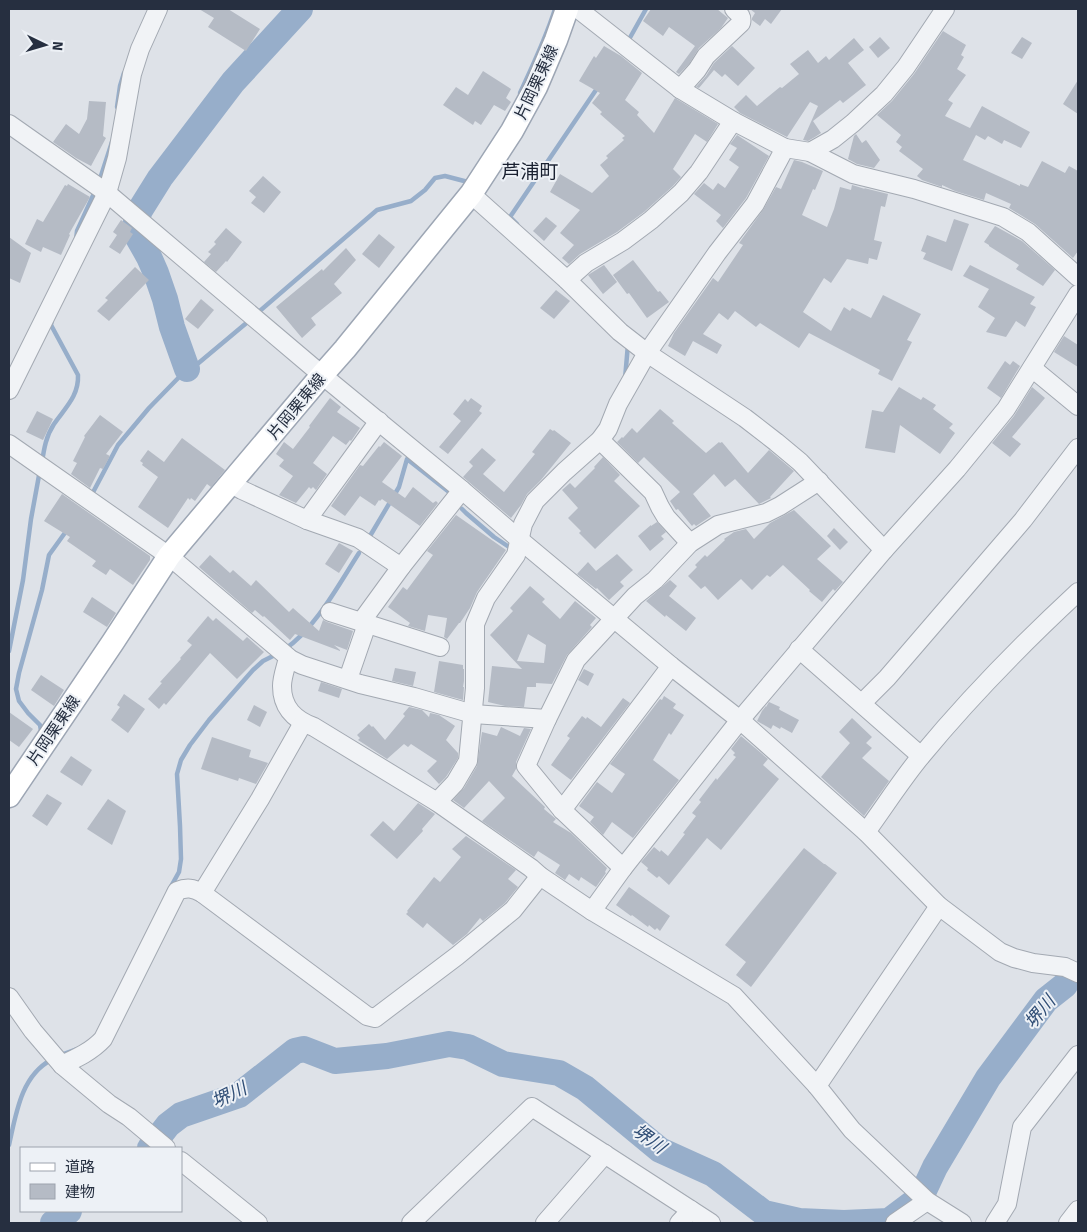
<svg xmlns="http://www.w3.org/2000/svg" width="1087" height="1232" font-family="'Fira Sans','Noto Sans JP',sans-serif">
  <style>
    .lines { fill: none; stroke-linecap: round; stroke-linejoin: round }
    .stream { stroke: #97aeca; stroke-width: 4.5 }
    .river { stroke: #97aeca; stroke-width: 26 }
    .building { fill: #b5bbc5; fill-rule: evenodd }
    .minor-casing { stroke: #a3a9b2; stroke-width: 20 }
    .major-casing { stroke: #9da6b4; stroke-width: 25 }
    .minor { stroke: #f1f3f6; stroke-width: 18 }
    .major { stroke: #fff; stroke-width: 22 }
    .labels { text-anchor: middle; stroke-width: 4; stroke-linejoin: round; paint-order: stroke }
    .street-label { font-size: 16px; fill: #262f40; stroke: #edf1f6 }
    .water-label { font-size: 18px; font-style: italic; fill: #2f4d75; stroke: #edf1f6 }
    .quarter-label { font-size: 19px; fill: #192030; stroke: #edf1f6 }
  </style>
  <rect width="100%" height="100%" fill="#dee2e8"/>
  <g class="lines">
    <g class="stream">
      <path d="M627,43L646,9"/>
      <path d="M520,93C533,65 546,38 555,9"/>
      <path d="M117,107L120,86L124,73"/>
      <path d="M99,182L112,142"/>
      <path d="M517,224L510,217L598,87"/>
      <path d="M76,240L77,231L96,189"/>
      <path d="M255,315L377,210L411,201L425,190L435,178L445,176L468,182L470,179"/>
      <path d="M625,379L628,344"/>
      <path d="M42,462C44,449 46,436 54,424C65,408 79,396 78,375L51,325L52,319"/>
      <path d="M90,498L118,445L149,408L187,369L195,366L250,320"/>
      <path d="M462,509L466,513L494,537L509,547"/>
      <path d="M370,536L399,487L407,459L449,492"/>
      <path d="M285,649C315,629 339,584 359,553"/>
      <path d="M9,651L23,580L31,519L40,470"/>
      <path d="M40,733L41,731L40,725L28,713L19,701L16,689L19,673L42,590L49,555L67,530"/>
      <path d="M169,890L179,872L181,859L180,826L177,774L181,760L190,745L209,720L253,670L263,661L277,654"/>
      <path d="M58,1056L77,1049"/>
      <path d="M9,1145C16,1114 21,1076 51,1060"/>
    </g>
    <g class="river">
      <path d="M187,369L172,327L165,299L156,273L149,257L136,234V222L140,210L160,178L233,82L300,9"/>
      <path d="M150,1148L168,1125L181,1115L239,1095L295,1051L304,1049L335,1061L387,1056L449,1044L468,1047L503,1064L559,1073L585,1088L660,1150L713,1174L764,1213L799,1221L844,1223L889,1221L921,1197L935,1167L988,1078L1046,1000L1065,985"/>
      <path d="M53,1223L69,1211"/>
    </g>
  </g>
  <g class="building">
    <path d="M199,9H228L260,29L246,51L208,27L214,18Z"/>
    <path d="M651,9H717L728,18L721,28L699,48L689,64L679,74L676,72L695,46L669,27L663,36L643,21Z"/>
    <path d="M750,9H782L771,24L765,19L760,26L752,20V18L755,13Z"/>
    <path d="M943,31L966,45L961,55L964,57L957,69L966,75L948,100L953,103L945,116L970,128L982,106L1030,132L1021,148L1004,140L1002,144L988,136L985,140L976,135L963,160L1020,186V184L1028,187L1042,161L1065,173L1069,166L1078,171V251L1073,258L1035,224L1009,208L1011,204L986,193L984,200L955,191L942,185V187L922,180L917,176L923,169L899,151L902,147L896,142L901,135L877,115L892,101L914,74Z"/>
    <path d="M880,37L890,48L878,58L869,47Z"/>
    <path d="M1022,37L1032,43L1022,59L1011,53Z"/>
    <path d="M854,38L864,50L848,63L866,85L843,103L840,100L813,121L821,133L815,137L808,141L803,140L818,106L810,102L787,137L740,113L734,107L746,95L757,106L780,87L782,88L799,74L790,64L808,50L818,63L826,56L829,60Z"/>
    <path d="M604,46L621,56L642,73L625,100L639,112L637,115L654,133L675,98L718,124L707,142L695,134L673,169L681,177L673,186L644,212L617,232L580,254L569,264L562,258L574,245L560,233L580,210L550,192L560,174L592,193L609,176L600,165L608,158L606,156L624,140L622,138L625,136L600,114L602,112L592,103L600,93L579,81L594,56L596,58Z"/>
    <path d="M732,46L755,68L738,86L725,74L722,77L714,70L699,88L696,87L706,76L714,63Z"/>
    <path d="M483,71L511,89L506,98L511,102L505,111L494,105L481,125L475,121L473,125L443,105L456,87L468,95Z"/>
    <path d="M1078,80V114L1063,104Z"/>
    <path d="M89,101L106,102L103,136L106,138L91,166L76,158L53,142L66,124L79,134L87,119Z"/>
    <path d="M856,134L862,143L866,140L880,160L874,168L857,164L848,159L854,136Z"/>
    <path d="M737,135L769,156L746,198L723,228L716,221L721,215L694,194L704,183L713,190L718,183L725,188L739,167L729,160L737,148L730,144Z"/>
    <path d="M794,160L802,162L823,171L815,190L813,189L802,215L827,227L834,209L840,187L851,190L852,185L865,189L864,188L888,194L885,207L881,206L874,240L882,242L877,260L869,258L868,264L847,259L831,283L824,278L803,312L831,331L844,307L850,311L852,308L871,318L883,295L921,314L907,340L912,342L892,381L878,374L880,370L809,333L799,348L760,323L756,327L735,311L728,320L719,313L703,334L722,345L717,354L693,341L685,356L668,346L674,333L713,278L718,282L743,245L739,243L763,210L776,187L781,189Z"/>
    <path d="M263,176L281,192L264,213L251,203L256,197L249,191Z"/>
    <path d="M68,184L90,197L69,234L70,235L61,255L43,247L41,252L25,244L37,219L43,222L65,185L67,186Z"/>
    <path d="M546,217L557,226L544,241L533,231Z"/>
    <path d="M954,219L969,224L952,271L923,259L926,253L921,251L927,235L946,242Z"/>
    <path d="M121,220L132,228L130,232L133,234L120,254L109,247L117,235L113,232Z"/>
    <path d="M995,226L1022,241L1055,270L1043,286L1016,269L1019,265L989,246V245L984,242Z"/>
    <path d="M226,228L242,242L227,262L226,261L216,272L204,262L211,254L208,252L216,244L214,242Z"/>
    <path d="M379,234L395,247L379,268L362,254Z"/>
    <path d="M9,237L31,253L20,283L9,278Z"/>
    <path d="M346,248L356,260L334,284L342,293L311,318L316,325L302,338L276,307L322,269L323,271Z"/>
    <path d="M633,260L658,292L660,291L669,302L647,318L629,293L627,294L613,275Z"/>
    <path d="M604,265L617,282L603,294L588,275Z"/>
    <path d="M970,265L1035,297L1030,304L1036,307L1025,327L1016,321L1006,337L986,332L995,318L978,307L989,289L963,276Z"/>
    <path d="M135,267L149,280L109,321L97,311L108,300L105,298Z"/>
    <path d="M556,290L570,301L554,319L540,308Z"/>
    <path d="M201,299L214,310L198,329L185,319Z"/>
    <path d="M1064,336L1078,345V367L1054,352Z"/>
    <path d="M1005,361L1010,365L1013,361L1020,366L1001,398L987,388Z"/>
    <path d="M899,387L921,400L923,397L936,405L933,409L953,424L949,428L955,433L940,454L900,425L895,453L865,448L872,410L883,412Z"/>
    <path d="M1032,387L1045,398L1012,437L1021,444L1010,457L992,443L1014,416Z"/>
    <path d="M330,398L341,407L337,412L360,428L351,441L350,440L346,445L333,436L313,463L327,474L316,490L313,487L311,489L309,487L296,503L279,495L293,476L279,466L284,460L276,454L284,442L293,449L310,427L309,426Z"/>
    <path d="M471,398L482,406L479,411L482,413L448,454L439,447L461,421L453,414L465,399L468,402Z"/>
    <path d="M660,409L674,421L672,423L706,453L719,442L720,443L722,442L748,473L769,450L794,471L770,497L771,498L759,504L735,479L725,487L714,474L693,494L711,516L696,526L694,524L692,526L678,509L676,510L670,501L680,492L644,457L638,463L617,442L622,437L623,438L632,428L637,433Z"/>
    <path d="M37,411L53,419L43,440L26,432Z"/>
    <path d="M100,415L123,432L106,454L110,456L103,469L100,468L90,488L71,474L77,463L73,461L85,437L84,436Z"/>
    <path d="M550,429L553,431L554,430L571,443L541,480L527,494L521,505L511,518L463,477L473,466L469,462L482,448L496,460L483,474L504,492L535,454L532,452Z"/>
    <path d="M182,438L225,470L211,487L207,484L195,501L191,498L190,500L188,498L168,528L138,507L158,477L142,465L143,463L140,461L148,450L164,462Z"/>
    <path d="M384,442L402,456L382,482L405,498L413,487L433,503L436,501L438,503L420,526L382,499L380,501L379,500L375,506L360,496L345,516L331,506L360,465L363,466L379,446L380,447Z"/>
    <path d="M603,457L620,475L614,481L640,506L595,549L579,533L581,531L568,518L578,508L562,490L570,483L575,488L595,468L594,467Z"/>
    <path d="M62,494L150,556V560L133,585L110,569L106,575L92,566L96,561L67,541L70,537L44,521Z"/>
    <path d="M794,510L831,546L817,559L843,582L835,591L833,589L822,602L809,591L810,590L783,565L770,577L767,575L752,590L741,579L718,600L705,586L701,589L688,576L697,567L695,565L705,555L707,557L725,540L724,539L734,532L746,529L754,539L770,523Z"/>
    <path d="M456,515L506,550L477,592L470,608L460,623H459L447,639L444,637L447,618L428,615L425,631L408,626L410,623L388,607L403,587L407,590L433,555L427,551Z"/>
    <path d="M657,522L666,532L661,536L664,539L650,551L638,536L651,525V526Z"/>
    <path d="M834,528L848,542L840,550L827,536Z"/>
    <path d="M339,543L353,551L339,573L325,564Z"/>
    <path d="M617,554L633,570L620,582L624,586L609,600L597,588L596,589L577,574L588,562L596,571Z"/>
    <path d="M210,555L230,573L233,570L251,586L256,580L289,612L293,608L319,631L323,620L327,622L353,631L347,650L334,645L340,650V651L295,634L290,640L264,616L263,617L255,610L252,613L199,567Z"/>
    <path d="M670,580L677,586L669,596L696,618L686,631L666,615L665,617L646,601Z"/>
    <path d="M530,586L545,599L542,602L560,619L575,601L596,618L590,625L592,627L567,655L552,684L536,683V687H527L524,707L505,706L488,702L492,666L522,669L490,635L513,611L510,608ZM528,634L546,645L544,663L517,661Z"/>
    <path d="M92,597L116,613L107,627L83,612Z"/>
    <path d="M208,616L213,621L216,618L243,641L247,637L264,652L237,679L210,653L166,705L164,703L159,709L148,699L162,683L160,682L181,659L180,658L192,645L187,641Z"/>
    <path d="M439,661L463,665V669H464V681L463,687H464L463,700L434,692Z"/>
    <path d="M395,668L416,672L413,686L392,681Z"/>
    <path d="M584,669L594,674L588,686L578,680Z"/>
    <path d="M41,675L64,690L54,706L31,690Z"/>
    <path d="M321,682L342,689L339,698L318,691Z"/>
    <path d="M124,694L145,709L128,733L111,720L120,707L117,705Z"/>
    <path d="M664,696L676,704L673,708L684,715L671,735L669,733L653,760L679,780L633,838L612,822L603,835L590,822L594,817L579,806L597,782L612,793L625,774L610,764L660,699L662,700Z"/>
    <path d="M623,698L630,703L571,780L551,765L570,738L567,736L582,716L586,719L587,717L601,727Z"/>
    <path d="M769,702L780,707L779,709L780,710L799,720L792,733L781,727L780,729L773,725L771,729L757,721L762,711L766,706V707Z"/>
    <path d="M254,705L267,712L260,727L247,720Z"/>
    <path d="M409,707L422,710L429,717L430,713L439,715L455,726L446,740L458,753V758L446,777L439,784L427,771L437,761L411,744L408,747L404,744L387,759L358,740L360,738L357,735L369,724L372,727L373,726L385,740L405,716L403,714Z"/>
    <path d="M9,712L33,729L19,747L9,740Z"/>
    <path d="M852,718L872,737L866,743L872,748L862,758L889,781L864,816L821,777L850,743L839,732Z"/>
    <path d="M501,727L520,736L524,728L531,729L516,762V769L512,776L545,807L544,809L556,819L553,822L571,833L607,868L605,872L606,873L596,887L581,877L579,881L569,874L565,880L555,873L560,865L538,851L534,857L482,821L505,798L489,781L464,808L453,800L464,788L477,766L482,732L497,736Z"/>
    <path d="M741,736L768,759L763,765L779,779L721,850L707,838L669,885L659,876L657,878L647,870L648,868L641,862L654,847L660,852L661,850L668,856L685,834L683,833L696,816L692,813L701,802L699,800L716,778L717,780L736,757L733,755L735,753L731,749Z"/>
    <path d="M212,737L251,750L249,757L268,763L256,784L239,778L238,781L201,769Z"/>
    <path d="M71,756L92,770L82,786L60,772Z"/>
    <path d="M47,794L62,803L47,826L32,816Z"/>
    <path d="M108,799L126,811L112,845L87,829Z"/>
    <path d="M418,803L435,814L422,829L423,831L397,859L370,835L383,821L394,831Z"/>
    <path d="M466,836L516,870L508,879L518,887L505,903L483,921L480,918L467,934L453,945L427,923L423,928L406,914L408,912L407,911L434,877L440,882L461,857L452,849Z"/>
    <path d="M804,848L824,864H825L837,873L751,987L736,975L746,962L725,945Z"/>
    <path d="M629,887L670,916L660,931L657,928L655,930L649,925L648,927L632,915L631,916L616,905Z"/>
  </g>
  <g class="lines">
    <g class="minor-casing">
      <g id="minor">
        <path d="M578,9L680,89L733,121L785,148L810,152L853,174L914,189L1003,217L1028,232L1078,277"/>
        <path d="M680,89L697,70L706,56L741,23C743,16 738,13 734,9"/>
        <path d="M9,124L107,193L322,375L462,490L520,540L671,666L740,720L866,832L939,906L1000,952L1014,958L1033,963L1065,967L1078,973"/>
        <path d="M810,152L833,139L853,123L884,94L906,67L945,9"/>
        <path d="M471,194L567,280L620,332L647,353L745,418L776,442L800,462L884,550"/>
        <path d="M567,280L586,263L623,241L651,220L681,193L699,172L733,121"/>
        <path d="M1032,368L1078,406"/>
        <path d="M9,390L107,193L117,158L132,74L140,49L158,9"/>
        <path d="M379,421L307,520L358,538L401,567"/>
        <path d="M600,440L653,492L660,507L666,517L690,543"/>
        <path d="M9,444L169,556L288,657V658C286,667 282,677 282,686C282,708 295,720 314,727L437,802L531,868L540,876L592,911L734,996L817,1086L852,1130L927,1201L962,1223"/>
        <path d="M230,483L242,490L307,520"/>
        <path d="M330,612L440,647"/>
        <path d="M361,622L401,567L462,490"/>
        <path d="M799,649L921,756"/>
        <path d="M288,658L302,665L360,684L414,697L473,714L547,719"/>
        <path d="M348,679L367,624"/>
        <path d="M862,703L887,678L1023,520L1078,448"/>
        <path d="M437,802L455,783L468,761L475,688V624L486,598L516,555L523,524L535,501L564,472L600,440L608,429L618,404L647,353L717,253L755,204L785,148"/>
        <path d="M562,810L671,666"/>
        <path d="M866,832C885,806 902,779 922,755C970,697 1023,643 1078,592"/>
        <path d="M623,868L562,810L526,766L547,719L576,660L635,596L655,580L690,543L718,525L766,513L780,506L819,481"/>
        <path d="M202,893L260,799L303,723"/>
        <path d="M592,911L623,868L740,720L884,550L957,469L1006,409L1078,294"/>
        <path d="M9,997L33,1031L62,1065L109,1104L129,1117L166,1148"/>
        <path d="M62,1065C77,1058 92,1051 103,1039L177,891C187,887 193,888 202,893L367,1016L375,1018L457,956L513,910L540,876"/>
        <path d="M817,1086L939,906"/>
        <path d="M181,1161L258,1223"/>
        <path d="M411,1223L532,1107L711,1223"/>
        <path d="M545,1223L605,1154"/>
        <path d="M679,1223L691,1210"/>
        <path d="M895,1223L927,1201"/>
        <path d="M995,1223L1007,1204L1022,1127L1078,1055"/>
        <path d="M1068,1223L1078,1210"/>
      </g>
    </g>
    <g class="major-casing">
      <path id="major" d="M9,796L113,642L169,556L322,375L345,349L471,194L512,131L536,87L556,40L567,9"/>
    </g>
    <use href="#minor" class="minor"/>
    <use href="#major" class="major"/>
  </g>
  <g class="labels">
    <g class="street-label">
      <text transform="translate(536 82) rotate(-65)" y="6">片岡栗東線</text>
      <text transform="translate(296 406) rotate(-50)" y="6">片岡栗東線</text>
      <text transform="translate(53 730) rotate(-56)" y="6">片岡栗東線</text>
    </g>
    <g class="water-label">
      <text transform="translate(1040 1012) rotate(-50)" y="6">堺川</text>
      <text transform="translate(229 1095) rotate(-26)" y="6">堺川</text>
      <text transform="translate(649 1139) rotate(36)" y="6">堺川</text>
    </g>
    <g class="quarter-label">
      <text x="530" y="178">芦浦町</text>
    </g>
  </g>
  <rect width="1087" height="1232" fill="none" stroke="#262f40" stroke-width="20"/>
  <rect x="20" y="1147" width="162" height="65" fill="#edf1f6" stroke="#9da3ad"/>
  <rect x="30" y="1163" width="25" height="8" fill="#ffffff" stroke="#9da3ad"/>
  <text x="65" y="1172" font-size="15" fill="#262f40">道路</text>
  <rect x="30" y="1184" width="25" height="15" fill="#b5bbc5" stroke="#9da3ad"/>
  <text x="65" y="1197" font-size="15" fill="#262f40">建物</text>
  <g transform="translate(45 45) rotate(95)" stroke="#edf1f6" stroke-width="4" paint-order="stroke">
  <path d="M0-4L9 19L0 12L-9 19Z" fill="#262f40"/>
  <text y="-8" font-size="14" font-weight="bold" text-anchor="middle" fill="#262f40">N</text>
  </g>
</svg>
